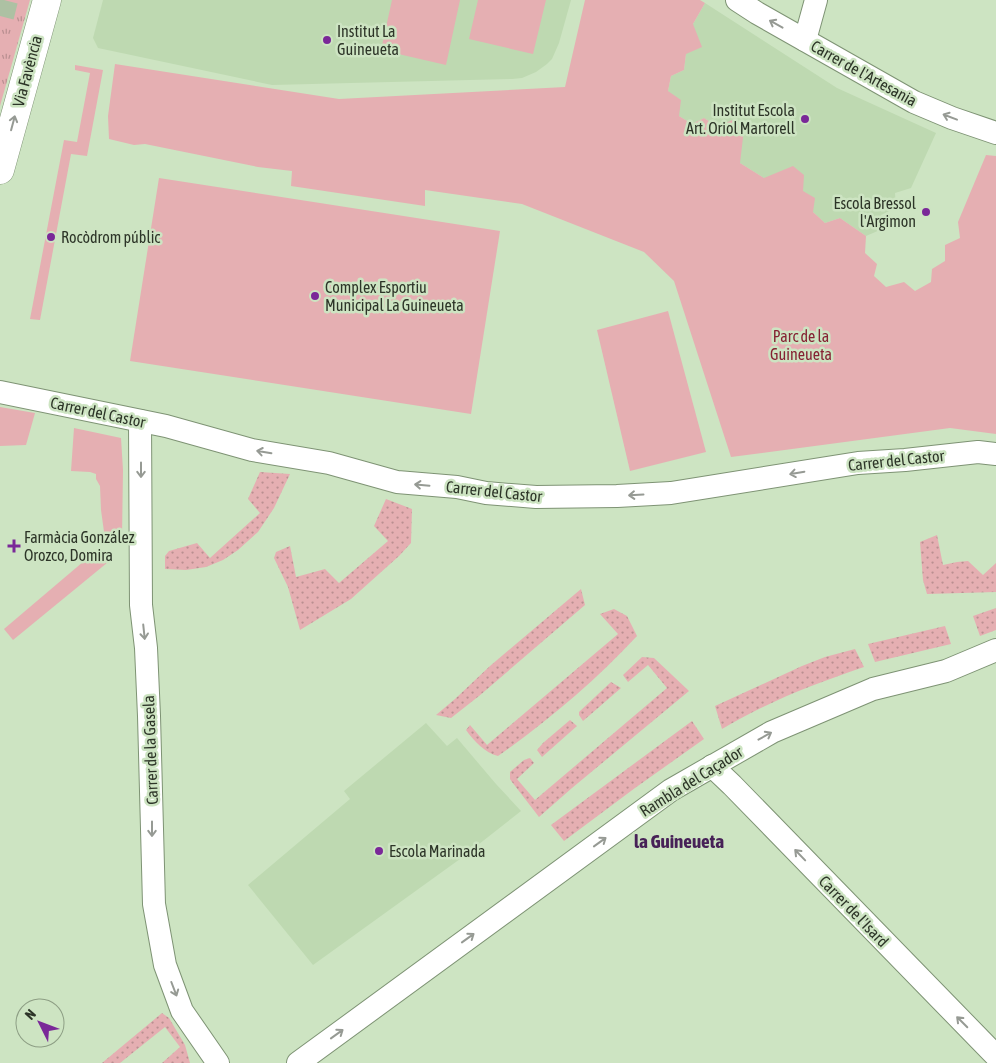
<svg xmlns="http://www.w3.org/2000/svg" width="996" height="1063" font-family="'Asap Condensed',sans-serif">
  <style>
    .built { fill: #bed9b1 }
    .grass { fill: url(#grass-tufts) }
    .park { fill: #e5afb2 }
    .garden { fill: url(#garden-dots) }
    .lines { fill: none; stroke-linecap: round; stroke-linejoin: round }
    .trunk-tunnel { stroke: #adc1a3; stroke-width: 28; stroke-dasharray: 28 14; stroke-linecap: butt }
    .minor-casing { stroke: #7e9374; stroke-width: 24 }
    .tertiary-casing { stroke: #7e9374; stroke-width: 29 }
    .minor { stroke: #fff; stroke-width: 22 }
    .tertiary { stroke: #fff; stroke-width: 28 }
    .oneway { stroke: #969a94 }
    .poi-dot { fill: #7a2898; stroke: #cde4c2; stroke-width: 2 }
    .labels { text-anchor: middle; stroke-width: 5; stroke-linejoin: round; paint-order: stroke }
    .poi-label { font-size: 16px; fill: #2d3528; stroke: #cde4c2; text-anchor: start }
    .street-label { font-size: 16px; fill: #2d3528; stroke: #cde4c2 }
    .park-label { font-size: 16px; fill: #852233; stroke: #cde4c2 }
    .quarter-label { font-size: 19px; font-weight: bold; fill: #472157; stroke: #cde4c2 }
  </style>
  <defs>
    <pattern id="grass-tufts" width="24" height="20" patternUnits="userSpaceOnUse" patternTransform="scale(1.25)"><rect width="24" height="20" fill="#e5afb2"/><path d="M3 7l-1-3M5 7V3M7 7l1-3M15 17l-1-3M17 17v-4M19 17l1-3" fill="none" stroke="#ba8f91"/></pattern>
    <pattern id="garden-dots" width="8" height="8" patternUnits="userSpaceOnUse" patternTransform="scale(1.25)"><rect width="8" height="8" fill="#e5afb2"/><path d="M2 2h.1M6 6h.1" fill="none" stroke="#ba8f91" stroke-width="1.8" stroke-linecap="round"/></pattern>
  </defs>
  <rect width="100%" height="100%" fill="#cde4c2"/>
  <g class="built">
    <path d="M103,0H571L559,43L552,59L547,64L536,72L522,78L512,79L272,85L98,48L93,38Z"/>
    <path d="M705,3L837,88L936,133L911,188L895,193L896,208L881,215L880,230L866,236L840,218L825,223L813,212L764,178L740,163L718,127L704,118L692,124L679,116L668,91L671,76L684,70L686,54L693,24Z"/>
    <path d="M426,723L447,746L457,738L496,784L521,811L460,859L313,965L248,885L350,799L344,791Z"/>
  </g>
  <path class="grass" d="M0,0H30L0,106Z"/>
  <g class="park">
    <path d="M392,0H460L446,65L381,50Z"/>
    <path d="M478,0H546L533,54L469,39Z"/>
    <path d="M585,0H700L705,3L693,24L702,47L686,54L684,70L671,76L668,91L681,100L679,116L692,124L704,118L718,127L732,120L744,129L740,163L764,178L793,166L804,175L803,191L815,198L813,212L825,223L840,218L866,236L865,253L877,264L874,276L886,287L904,282L915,291L931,282L932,269L945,261V245L960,238L958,222L986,155L996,156V434L950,428L731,457L674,281L644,252L522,204L425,190V206L291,186L292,171L258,167L145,144L134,145L109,139L108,116L115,64L339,99L565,87Z"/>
    <path d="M75,65L103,70L87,156L71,154L40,320L30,319L64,140L77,142L90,73L75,70Z"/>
    <path d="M159,178L500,231L471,414L130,361Z"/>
    <path d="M668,311L706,452L630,471L597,330Z"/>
    <path d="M0,407L35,413L26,445L0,446Z"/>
    <path d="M74,428L121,438L123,470L122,538L105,539L101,510L100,486L96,479V474L90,472L71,471Z"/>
    <path d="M90,556L113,558L13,640L4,629Z"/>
  </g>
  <g class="garden">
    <path d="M260,472L290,474L274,508L258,532L238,550L223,560L206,567L186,570L165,569V556L169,551L197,543L210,558L260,513L248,499Z"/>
    <path d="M386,499L412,509L411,543L399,556L351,599L300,630L288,587L274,558L276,552L290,546L296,577L325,569L339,583L388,541L374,526Z"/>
    <path d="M937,535L943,565L957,562L968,561L983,575L996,563V592L927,594L923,580L920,542Z"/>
    <path d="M581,589L585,605L479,696L451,718L436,715L455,699L490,666Z"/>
    <path d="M996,608V630L980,636L973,616Z"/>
    <path d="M614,609L627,616L637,636C595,681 548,721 498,756C485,753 474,741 466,730L470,725L487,745L618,634L600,614Z"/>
    <path d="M945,626L951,644L875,662L868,644Z"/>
    <path d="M855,649L864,667C814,684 767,702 722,729L715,706L802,666L825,657Z"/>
    <path d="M642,657L654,658L689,691L572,788L539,817L512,782L510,779V772L524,760L530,758L534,763L517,779L535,800L667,688L648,665L628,682L623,675Z"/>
    <path d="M611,682L621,688L583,721L579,715V712Z"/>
    <path d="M570,720L577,726L542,757L537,750L543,743Z"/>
    <path d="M692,721L704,739L635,788L564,841L551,825Z"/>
    <path d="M162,1013L169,1018L185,1045L190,1063H162L180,1047L165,1027L120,1063H102Z"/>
  </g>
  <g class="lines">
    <path class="trunk-tunnel" d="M0,16L4,0"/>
    <g class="minor-casing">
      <g id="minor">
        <path d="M737,0L757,13L914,102L952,118L996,133"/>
        <path d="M805,40L816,0"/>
        <path d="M0,392L166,426L252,450L329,463L397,482L457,487L486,493L536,497L617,496L671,493L858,463L905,460L978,452L996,454"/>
        <path d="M140,421L141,605L146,648L149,716L154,904L165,965L182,1011L218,1063"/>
        <path d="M712,766L732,785L996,1056"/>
        <path d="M298,1063L671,790L772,732L873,689L946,671L996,650"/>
      </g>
    </g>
    <g class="tertiary-casing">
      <path id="tertiary" d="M0,170L47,0"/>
    </g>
    <use href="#minor" class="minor"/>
    <use href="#tertiary" class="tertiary"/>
  </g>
  <defs><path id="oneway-shaft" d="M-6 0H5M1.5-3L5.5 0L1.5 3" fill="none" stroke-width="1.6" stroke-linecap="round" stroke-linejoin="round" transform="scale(1.25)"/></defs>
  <g class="oneway">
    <use href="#oneway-shaft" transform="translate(776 24) rotate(-151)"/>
    <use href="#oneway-shaft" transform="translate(950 117) rotate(-159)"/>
    <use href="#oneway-shaft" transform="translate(13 123) rotate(-75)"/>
    <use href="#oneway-shaft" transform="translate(264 452) rotate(-171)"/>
    <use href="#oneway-shaft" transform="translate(141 470) rotate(90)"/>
    <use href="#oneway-shaft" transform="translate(797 473) rotate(170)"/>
    <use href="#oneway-shaft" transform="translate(422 485) rotate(-175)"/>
    <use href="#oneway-shaft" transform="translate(636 495) rotate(177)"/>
    <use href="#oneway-shaft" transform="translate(144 632) rotate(84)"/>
    <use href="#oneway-shaft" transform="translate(765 736) rotate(-29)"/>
    <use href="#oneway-shaft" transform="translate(152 829) rotate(90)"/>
    <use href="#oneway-shaft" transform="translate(600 842) rotate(-36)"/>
    <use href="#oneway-shaft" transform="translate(800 855) rotate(-134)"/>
    <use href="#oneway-shaft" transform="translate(468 938) rotate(-36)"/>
    <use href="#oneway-shaft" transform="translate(174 989) rotate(69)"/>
    <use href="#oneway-shaft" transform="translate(962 1022) rotate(-135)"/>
    <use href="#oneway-shaft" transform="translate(337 1034) rotate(-36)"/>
  </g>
  <g class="poi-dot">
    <circle cx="327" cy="40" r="5"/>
    <circle cx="805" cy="119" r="5"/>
    <circle cx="926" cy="212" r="5"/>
    <circle cx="51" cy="237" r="5"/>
    <circle cx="315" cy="296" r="5"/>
    <path d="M11.5 538.5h5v5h5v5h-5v5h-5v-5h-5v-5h5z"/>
    <circle cx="379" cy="851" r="5"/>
  </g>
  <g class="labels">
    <g class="poi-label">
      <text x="337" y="37">Institut La<tspan x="337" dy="18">Guineueta</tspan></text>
      <text x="795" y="116" text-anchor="end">Institut Escola<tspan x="795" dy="18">Art. Oriol Martorell</tspan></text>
      <text x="916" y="209" text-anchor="end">Escola Bressol<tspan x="916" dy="18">l'Argimon</tspan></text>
      <text x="61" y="243">Rocòdrom públic</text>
      <text x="325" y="293">Complex Esportiu<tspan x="325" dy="18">Municipal La Guineueta</tspan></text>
      <text x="24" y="543">Farmàcia González<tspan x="24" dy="18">Orozco, Domira</tspan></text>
      <text x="389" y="857">Escola Marinada</text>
    </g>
    <g class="street-label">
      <text transform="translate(27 71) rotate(-75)" y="6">Via Favència</text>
      <text transform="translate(864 73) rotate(29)" y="6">Carrer de l'Artesania</text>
      <text transform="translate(98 412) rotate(12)" y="6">Carrer del Castor</text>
      <text transform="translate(896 460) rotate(-6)" y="6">Carrer del Castor</text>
      <text transform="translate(494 491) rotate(6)" y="6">Carrer del Castor</text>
      <text transform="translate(150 750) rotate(-92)" y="6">Carrer de la Gasela</text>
      <text transform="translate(691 781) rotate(-32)" y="6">Rambla del Caçador</text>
      <text transform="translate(854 911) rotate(46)" y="6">Carrer de l'Isard</text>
    </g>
    <g class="park-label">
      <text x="801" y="342">Parc de la<tspan x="801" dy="18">Guineueta</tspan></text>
    </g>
    <g class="quarter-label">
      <text x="679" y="848">la Guineueta</text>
    </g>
  </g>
  <g transform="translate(40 1023) rotate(312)"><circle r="24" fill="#cde4c2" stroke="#8d9e84"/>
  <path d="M0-4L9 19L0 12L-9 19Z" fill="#7a2898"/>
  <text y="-8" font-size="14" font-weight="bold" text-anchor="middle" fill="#2d3528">N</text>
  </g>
</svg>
